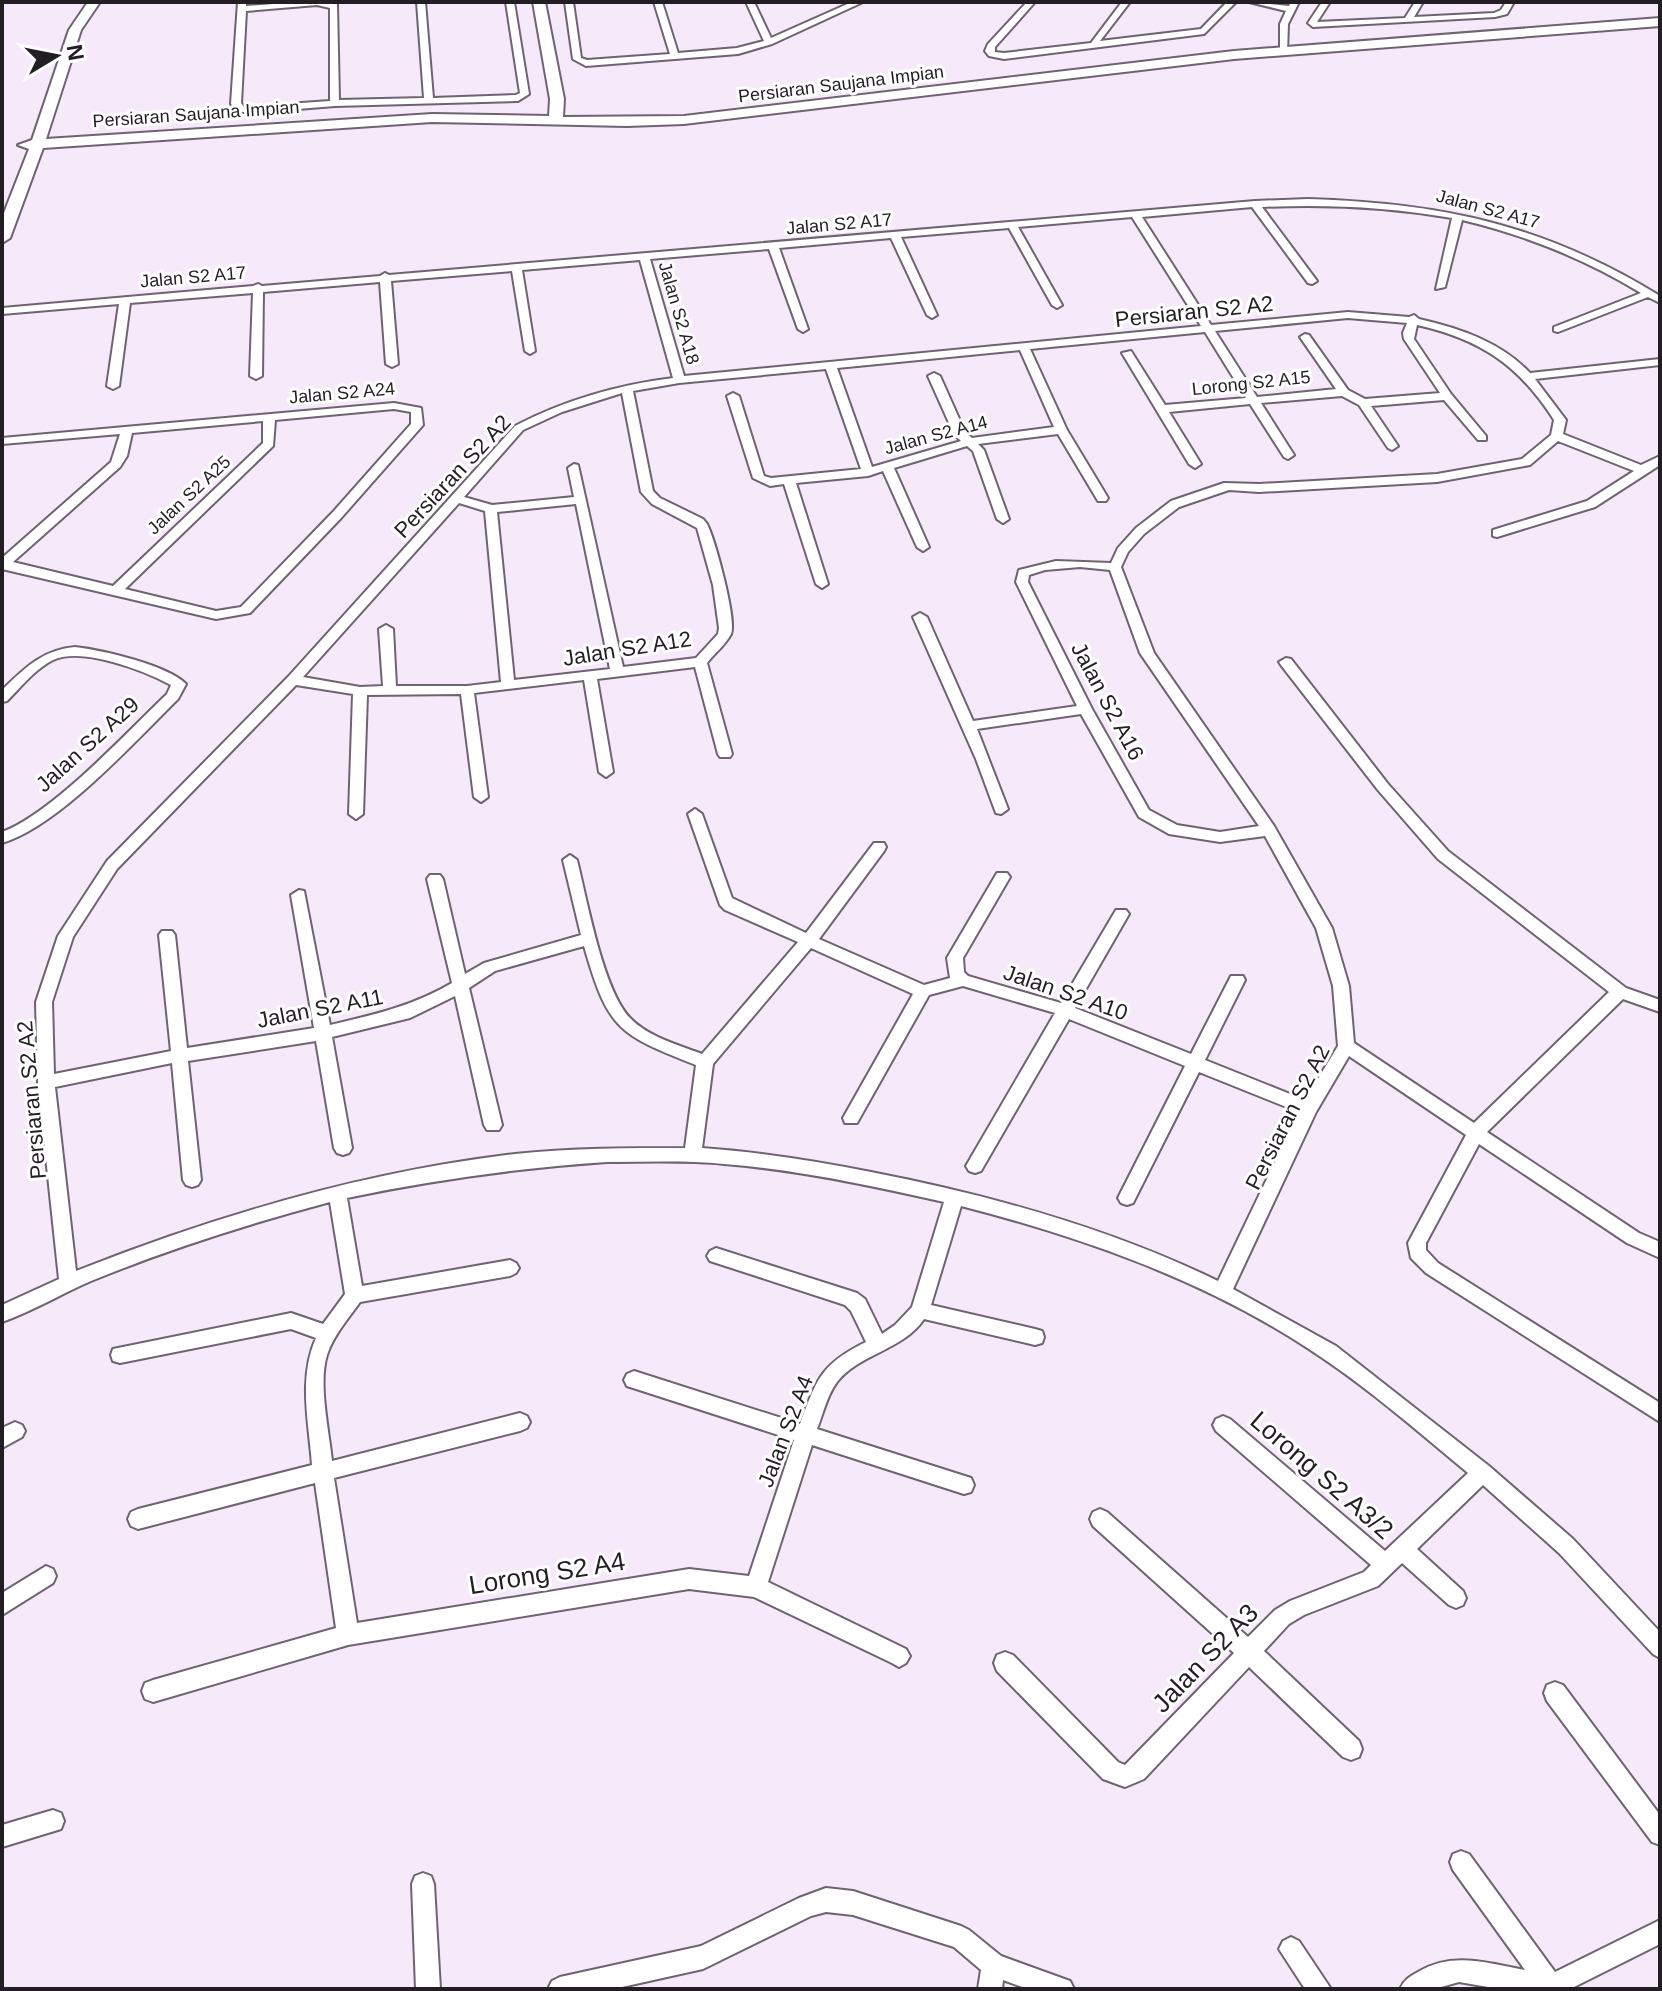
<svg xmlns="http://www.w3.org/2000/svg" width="1662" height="1991" font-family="Arial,sans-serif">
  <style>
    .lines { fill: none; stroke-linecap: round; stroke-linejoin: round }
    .street-casing { stroke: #6f6371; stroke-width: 4 }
    .secondary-casing { stroke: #6f6371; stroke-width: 4 }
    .street { fill: #fff; fill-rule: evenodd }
    .secondary { fill: #fff; fill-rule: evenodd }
    .labels { text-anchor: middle; stroke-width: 6; stroke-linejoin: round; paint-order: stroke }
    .far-street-label { font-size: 18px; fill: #231e24; stroke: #fff }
    .street-label { font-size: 22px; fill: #231e24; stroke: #fff }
    .near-street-label { font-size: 26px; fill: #231e24; stroke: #fff }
  </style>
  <rect width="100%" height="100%" fill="#f6e9f9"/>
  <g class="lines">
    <g class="street-casing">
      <g id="street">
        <path d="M238,2H246V6L299,2L337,4L339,100L424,98L417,2H425L433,98L516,95L520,93L506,2H514L529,94L518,101L335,106L249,113L238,111L231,104ZM317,5L330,8V101L244,107L241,103L246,11Z"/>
        <path d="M565,2H573L581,58L587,60L670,54L654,2H662L678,53L737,48L764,41L746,2H754L771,38L852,2H863L772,44L738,54L586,66L573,59Z"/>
        <path d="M1027,2H1035L995,47V52L1004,53L1091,43L1122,2H1130L1100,41L1201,29L1227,2H1236L1204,34L1004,59L989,56L985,51L988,44Z"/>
        <path d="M1249,2L1289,6L1291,2H1299L1288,24L1287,53L1280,51V24L1286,11Z"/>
        <path d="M1322,2H1330L1317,22L1405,18L1415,2H1423L1414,17L1494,13L1501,10L1506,2H1514L1507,14L1495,17L1313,27L1308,23Z"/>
        <path d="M1308,199C1442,203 1545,225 1660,296V303L1648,297L1558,332L1554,331V327L1641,293C1585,259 1525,235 1462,220L1445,287L1436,289L1452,218C1389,207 1326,204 1262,207L1317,281L1312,284L1308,283L1252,207L1142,217L1211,325L1348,312L1409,317L1414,315L1419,319C1459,328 1501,342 1530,373L1660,359V365L1535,379L1566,420L1563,434L1641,465L1660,456V465L1595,507L1497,537L1493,536V530L1587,501L1634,471L1558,441L1530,465L1437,482L1259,492L1229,490L1179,507L1144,534L1128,552L1121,567L1154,653L1274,826L1332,928L1349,986L1354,1043L1474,1123L1609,992L1438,859L1378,790L1281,665L1279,662L1286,658L1291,659L1388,784L1448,851L1626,988L1660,1000V1012L1623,999L1487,1132L1639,1233L1660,1242V1258L1627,1243L1479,1144L1426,1243V1250L1438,1263L1660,1403V1422L1426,1273L1411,1258L1408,1243L1466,1135L1349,1056L1316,1112L1233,1289L1336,1346L1489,1466L1573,1539L1660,1632V1658L1653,1654L1559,1553L1483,1485L1417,1549L1463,1591L1466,1598L1463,1605L1456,1608L1449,1605L1402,1563L1378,1586L1304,1615L1289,1624L1264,1651L1359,1741L1362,1749L1359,1757L1351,1760L1343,1757L1249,1667L1144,1779L1125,1787L1103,1779L997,1671L994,1663L997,1655L1005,1652L1013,1655L1118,1762L1125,1765L1234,1653L1093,1526L1090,1519L1093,1512L1100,1509L1107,1512L1248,1637L1275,1610L1290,1601L1364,1572L1371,1565L1216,1431L1213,1425L1216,1419L1223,1416L1230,1419L1385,1551L1468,1473C1416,1430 1365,1385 1309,1349C1204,1280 1082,1237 961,1206L931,1305L1035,1329L1042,1331L1044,1337L1042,1343L1035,1345L924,1319C902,1351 860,1353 837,1382C827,1395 823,1414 817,1429L971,1478L974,1485L971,1492L964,1494L812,1445L768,1582L906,1649L910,1656L906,1663L899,1667L892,1663L754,1597L689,1589L348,1645L153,1702L145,1699L142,1691L145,1683L153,1680L336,1628L315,1483L138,1529L131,1526L128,1519L131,1512L138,1509L312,1465C309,1423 298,1378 316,1338L291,1329L120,1363L113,1361L111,1355L113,1349L291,1313L323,1324L345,1294L330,1202C248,1224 169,1249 91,1281C61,1294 33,1311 2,1322V1305L59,1279L38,1082L36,1002L58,936L107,861L288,677L515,426C565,400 617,385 673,378L640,260L522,270L535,351L530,354L525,351L512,271L391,281L398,364L392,367L386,364L380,282L263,292L262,376L256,379L250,376L253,293L130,303L119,386L113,389L107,386L119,304L2,314V308L253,286L258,284L262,286L380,276L385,273L389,275L1255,201ZM1132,217L1201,326L684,376L650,259L769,249L798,329L803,332L808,329L779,248L891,238L927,315L932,318L937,315L901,237L1009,228L1052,305L1057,308L1062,305L1018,227ZM1348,318L1407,323L1403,333L1404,339L1440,393L1365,399L1348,390L1309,335L1305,334L1300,337L1336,389L1257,397L1215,331ZM1417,325C1480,339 1519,365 1554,420L1551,435L1522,459L1437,474L1259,484L1224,483L1171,501L1136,528L1118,548L1111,563L1056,561L1019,570L1016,582L1077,706L973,721L927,617L920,613L913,617L976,759L996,813L1001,814L1008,809L977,729L1081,714L1139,817L1169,834L1220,842L1265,836L1316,928L1333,986L1338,1046L1305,1100L1205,1060L1245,980L1243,976H1231L1191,1054L1075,1008L1129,914L1126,910H1116L1061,1003L968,976L964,972L963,958L1010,877L1007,873H997L947,958L950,978L924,985L819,939L884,851L886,847L884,843H874L806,933L732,898L702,814L695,809L688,814L720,905L725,910L798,942L702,1054C679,1045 648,1037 630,1018C603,990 587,900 577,860L570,855L563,860L581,935L484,963L465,974L443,879L440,875H430L427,879L452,983C413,1006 373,1015 330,1025L304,891L299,890L291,895L314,1028L187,1048L175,935L172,931H162L159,935L171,1051L54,1074L52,1002L73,937L117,869L296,685L353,694L349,814L356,819L363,814L367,695L461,694L474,797L481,802L488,797L474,693L584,680L599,772L606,777L613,772L597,679L695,667L718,754L720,757H730L732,754L707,663C714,654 726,644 731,634C737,620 715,540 707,524L703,519L660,498L653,491L633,391L679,383L826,369L861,469L771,478L764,476L739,396L733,393L727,396L753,478L770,486L784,484L816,584L822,588L828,584L796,483L868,476L883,471L917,547L923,551L929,547L894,468L967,446L973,451L997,519L1003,523L1009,519L984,450L978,444L1058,434L1098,501H1106L1108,498L1067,430L1030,349L1205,332L1246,398L1165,405L1131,351L1122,353L1189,464L1195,468L1201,464L1169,412L1250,404L1284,457L1288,459L1294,455L1261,403L1342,396L1359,405L1388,448L1392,450L1398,446L1371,406L1444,400L1478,440H1486V436L1451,394L1414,339ZM1020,350L1054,427L972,438L965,432L940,376L934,373L928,376L954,434L961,441L872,467L837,368ZM622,393L641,492L652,504L697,528L713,585L719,628L718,634L696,658L623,667L578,465L574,464L568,468L574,497L492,505L464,497L523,430L562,412ZM459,503L485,511L501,682L467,686H396L393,629L386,625L379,629L383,686L360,687L303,677ZM576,504L610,669L514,680L497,512ZM1080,567L1110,570L1140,653L1259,826L1220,832L1177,825L1149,810L1092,709L1028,582L1029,575L1045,570ZM584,946C608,1029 617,1034 696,1065L685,1148C629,1148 572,1148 515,1154C363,1172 218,1215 76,1271L55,1087L172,1063L183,1180L186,1185L192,1187L198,1185L201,1180L188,1061L316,1041L334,1148L337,1153L343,1155L349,1153L352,1148L332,1037L410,1018L455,996L484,1125L487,1130H499L502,1125L469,988L495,971ZM811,948L913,994L843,1118L845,1123H857L929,995L963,986L1055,1013L966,1166L969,1171L975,1173L981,1171L1069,1019L1185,1066L1118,1198L1121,1203L1127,1205L1133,1203L1199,1072L1299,1112L1218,1281C1109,1228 990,1195 871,1172C815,1161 759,1152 702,1148L713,1064ZM607,1162C646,1162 685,1160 724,1164C799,1170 872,1186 944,1202L912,1307L895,1325L882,1334L865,1299L857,1293L716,1248L710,1251L707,1256L710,1261L845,1305L851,1311L866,1342C821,1364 817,1379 800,1424L634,1371L627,1374L624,1380L627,1386L794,1440L749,1576L689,1569L357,1623L334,1478L520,1431L527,1428L530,1422L527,1416L520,1413L332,1461C329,1431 318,1383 327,1355C333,1336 348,1319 360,1302L510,1276L516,1273L519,1268L516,1263L510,1260L362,1286L347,1198C433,1180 518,1168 607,1162Z"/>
        <path d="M394,403L421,408L423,425L341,518L250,613L216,619L2,569V558L111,462L120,434L2,444V438ZM394,409L411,412V424L333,512L241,607L216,611L125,589L273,446L275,420ZM263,421V443L113,586L13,562L120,467L127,456L132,433Z"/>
        <path d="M75,647C102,650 167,665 186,684L178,699C134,742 59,826 2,843V832C52,814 127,732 167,694L171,685C146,671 81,646 53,660C35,669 21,687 7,701L2,702V690C25,668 42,650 75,647Z"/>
        <path d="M15,1422L22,1425L25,1431L22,1437L2,1448V1428Z"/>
        <path d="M46,1566L53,1569L56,1576L53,1583L2,1615V1593Z"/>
        <path d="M1555,1682L1563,1685L1660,1815V1845L1652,1842L1547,1701L1544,1693L1547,1685Z"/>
        <path d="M53,1810L61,1813L64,1821L61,1829L2,1847V1825Z"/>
        <path d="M1461,1851L1469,1854L1555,1972L1660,1920V1944L1570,1989H1500L1459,1982L1434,1989H1400C1404,1980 1409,1977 1418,1972C1452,1951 1488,1963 1525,1970L1453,1870L1450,1862L1453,1854Z"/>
        <path d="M423,1873L431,1876L434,1884L440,1989H416L412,1884L415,1876Z"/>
        <path d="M826,1888L853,1891L961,1926L969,1930L1001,1956L1070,1981L1074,1989H1028L1003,1980L1002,1989H978L981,1970L954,1947L853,1915L826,1912L811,1916L703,1969L613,1989H548L552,1981L560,1977L701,1946L799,1898Z"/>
        <path d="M1291,1937L1299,1941L1331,1989H1305L1279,1949L1283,1941Z"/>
      </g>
    </g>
    <g class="secondary-casing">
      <path id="secondary" d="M88,2H100L81,30L46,139L432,114L549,116L550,99L533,2H545L564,99L563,117L684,116L1234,51L1660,18V26L1234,59L684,124L627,126L432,122L43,148L10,238L2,243V218L29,149L18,145L32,140L69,30Z"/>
    </g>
    <use href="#street" class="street"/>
    <use href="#secondary" class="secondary"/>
  </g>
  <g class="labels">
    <g class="far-street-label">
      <text transform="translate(841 84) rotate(-7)" y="6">Persiaran Saujana Impian</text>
      <text transform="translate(196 114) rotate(-4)" y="6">Persiaran Saujana Impian</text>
      <text transform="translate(1488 209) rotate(15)" y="6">Jalan S2 A17</text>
      <text transform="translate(839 224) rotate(-5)" y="6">Jalan S2 A17</text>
      <text transform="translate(193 277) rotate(-5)" y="6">Jalan S2 A17</text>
      <text transform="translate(679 313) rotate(74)" y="6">Jalan S2 A18</text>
      <text transform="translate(1251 383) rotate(-6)" y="6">Lorong S2 A15</text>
      <text transform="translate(342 393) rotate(-5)" y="6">Jalan S2 A24</text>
      <text transform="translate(936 435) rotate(-15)" y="6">Jalan S2 A14</text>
      <text transform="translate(189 495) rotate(-43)" y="6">Jalan S2 A25</text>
    </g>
    <g class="street-label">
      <text transform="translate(1194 311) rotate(-6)" y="8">Persiaran S2 A2</text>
      <text transform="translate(452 476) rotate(-47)" y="8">Persiaran S2 A2</text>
      <text transform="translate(627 648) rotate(-9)" y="8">Jalan S2 A12</text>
      <text transform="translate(1108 701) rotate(62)" y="8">Jalan S2 A16</text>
      <text transform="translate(87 744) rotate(-42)" y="8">Jalan S2 A29</text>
      <text transform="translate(1066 992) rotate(19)" y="8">Jalan S2 A10</text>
      <text transform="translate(320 1008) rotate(-11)" y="8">Jalan S2 A11</text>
      <text transform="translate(31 1100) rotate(-95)" y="8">Persiaran S2 A2</text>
      <text transform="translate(1287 1117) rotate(-63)" y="8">Persiaran S2 A2</text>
      <text transform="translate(785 1431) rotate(-69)" y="8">Jalan S2 A4</text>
    </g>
    <g class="near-street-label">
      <text transform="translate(1322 1475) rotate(41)" y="9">Lorong S2 A3/2</text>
      <text transform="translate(547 1573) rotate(-9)" y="9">Lorong S2 A4</text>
      <text transform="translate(1205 1658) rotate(-46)" y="9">Jalan S2 A3</text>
    </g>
  </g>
  <rect width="1662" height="1991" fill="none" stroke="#231e24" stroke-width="8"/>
  <g transform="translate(56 56) rotate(80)" stroke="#ffffff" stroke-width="6" paint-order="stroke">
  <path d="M0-6L14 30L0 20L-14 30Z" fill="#231e24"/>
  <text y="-12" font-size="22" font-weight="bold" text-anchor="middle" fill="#231e24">N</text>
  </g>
</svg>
